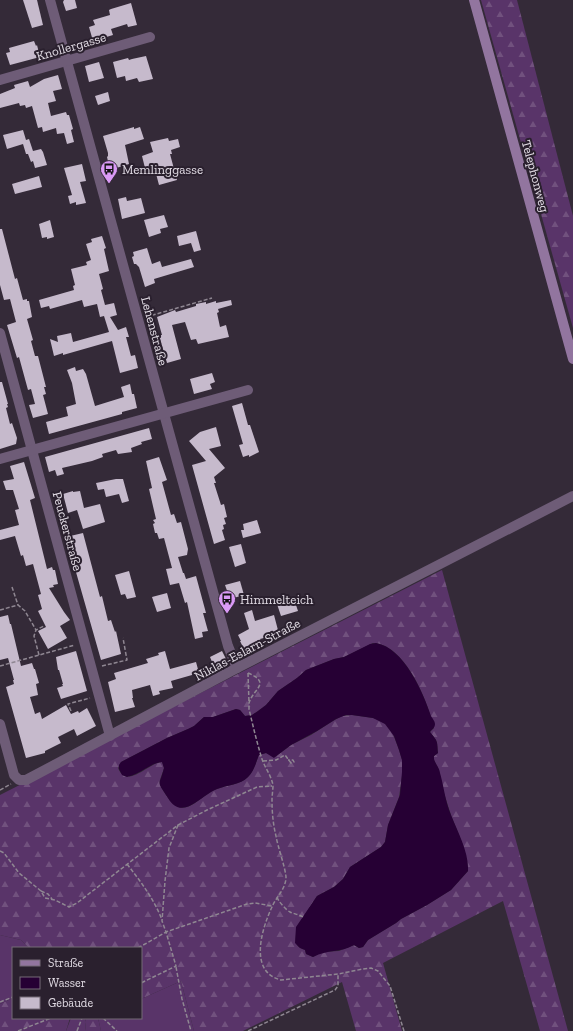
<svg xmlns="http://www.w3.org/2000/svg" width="573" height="1031" font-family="'Zilla Slab',serif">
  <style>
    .grass { fill: #593469 }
    .forest { fill: url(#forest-firs); fill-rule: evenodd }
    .water { fill: #260034 }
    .building { fill: #c6bacc }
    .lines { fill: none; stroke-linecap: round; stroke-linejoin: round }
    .path { stroke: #8f8792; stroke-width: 1.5; stroke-dasharray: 4 2; stroke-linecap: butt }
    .street { stroke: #6e5c77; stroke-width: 10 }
    .secondary { stroke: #92759f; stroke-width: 10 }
    .labels { text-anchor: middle; stroke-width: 4; stroke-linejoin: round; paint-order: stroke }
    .street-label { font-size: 13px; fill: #e2dce5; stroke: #2a202e }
    .poi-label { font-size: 13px; fill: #e2dce5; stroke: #2a202e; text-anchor: start }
  </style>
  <defs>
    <pattern id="forest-firs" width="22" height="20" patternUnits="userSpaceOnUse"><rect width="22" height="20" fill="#593469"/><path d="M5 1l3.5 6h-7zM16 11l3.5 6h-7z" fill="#71517e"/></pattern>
  </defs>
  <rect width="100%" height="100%" fill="#342a38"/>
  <g class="grass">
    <path d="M0,935L21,940L29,948H13V998L0,1004Z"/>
    <path d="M181,981L194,1031H101L98,1018H141V999Z"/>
    <path d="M71,1018H86L85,1022L86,1031H66Z"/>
  </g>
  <g class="forest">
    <path d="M481,0H517L573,216V328Z"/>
    <path d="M442,570L568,1031H540L503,901L383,963L402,1031H356L342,982L243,1031H194L181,981L141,999V948H29L21,940L0,935V795ZM373,643C405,644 428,701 434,728L430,732C438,742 437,740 438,753L434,756V760L439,770L444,793L451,815L463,845L467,862L468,871L451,890L427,905L401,919L396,923L368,940L363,947L359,948L354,945L339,951L322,952L313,957L306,954L305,950C296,947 295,943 296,934C296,930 296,929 298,925L317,896L334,887L343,879L350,867L381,847L385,842L388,825L399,797L402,776V760L399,750L393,734L387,725L379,720L373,718L352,715L342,716L333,721L311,735L291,745L275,757L266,753L259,755C256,762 254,771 248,777C240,785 227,785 217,789C197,797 184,823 166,795C157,781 159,784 164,768L162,762C148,763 127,790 118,768L121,762L167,738L188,729L194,726L204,717H213L236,709L240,710L245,716L252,715L258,711L266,705L278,691L297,678L306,670L334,659L344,657Z"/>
    <path d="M13,998V1018H70L66,1031H0V1004Z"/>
    <path d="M86,1018H98L101,1031H86L85,1022Z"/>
  </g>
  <path class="water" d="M376,643C404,648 423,692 431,716C432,718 435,721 435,724C435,728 432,729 430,732C438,742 437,740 438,753L434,756C433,762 439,766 440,773C444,787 445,801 451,815C458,833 469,852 468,871L451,890L427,905L401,919L396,923L368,940L363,947L359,948L354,945C340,953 328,949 313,957L306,954L305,950L300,948L295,943L296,927L317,896L334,887L343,879L350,867L381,847L385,842L388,825L400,795L402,772V760L399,750L394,736L385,724L373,718L352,715H346L336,719L317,731L291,745L275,757L274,758L266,753L259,755C256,762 254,772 248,777C240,785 227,785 217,789C201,795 182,822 168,798C156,779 159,788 164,768L162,762C150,763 141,774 127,777L122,775L119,769V765L121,762L167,738L188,729L194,726L204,717H213L236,709L240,710L245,716L252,715L258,711L266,705L278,691L297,678L306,670L334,659L344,657L370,644Z"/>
  <g class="building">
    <path d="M23,0H37L43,25L32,28Z"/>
    <path d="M64,0H75L77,8L66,11L63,2Z"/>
    <path d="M131,3L137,25L128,27L127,24L111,29L113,35L93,41L89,27L95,25L93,20L110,15L109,10L111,9Z"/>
    <path d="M34,41L36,46L37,45L40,57L10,65L6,53L10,52L9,48Z"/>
    <path d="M146,56L153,79L139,82L137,78L126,81L125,76L117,78L113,62L128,58L129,60L132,59Z"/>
    <path d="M99,62L104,78L89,82L85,66Z"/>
    <path d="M58,75L62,89L53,91L56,101L48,103L51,116L66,112L67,115H69L73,129L71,130L74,142L67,144L64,133L57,134L56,128L43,132L42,127L38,128L32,106L26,108L25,105L20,106L19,103L0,108V94L15,88L14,85L28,81L30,87L44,79Z"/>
    <path d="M108,92L110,101L98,105L95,96Z"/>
    <path d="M134,127V129L140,127L144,139L125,145L129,164L110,170L107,157L108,156V153L103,136Z"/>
    <path d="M23,130L26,140L29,139L33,151L41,149L43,152L47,165L35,168L33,161L31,162L28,154H26L23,144L7,149L3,135Z"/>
    <path d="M168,138L169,141L178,139L180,147L171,150L172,154H170L177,180L159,185L155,170L146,172L142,156L153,152L150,142Z"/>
    <path d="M82,164L86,181L80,182L86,203L76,205V202L70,204L68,196L72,195L64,168Z"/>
    <path d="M39,176L42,187L15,194L12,184Z"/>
    <path d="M126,197L127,201L141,198L145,213L122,219L118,199Z"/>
    <path d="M164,215L168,227L160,229L161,233L149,237L144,220Z"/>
    <path d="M50,220L54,237L47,239V237L42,238L39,224Z"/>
    <path d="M0,229H2L15,279L17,278L23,300L27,299V301H29L32,317L27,319L33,340L31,341L35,356H38L46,387H44L46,394L43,395L48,414L33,418L29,405L35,404L31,389L28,390L19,357L17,358L7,325L16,322L10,299L4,300L0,285Z"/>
    <path d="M196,231L201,250L194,252L191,243L179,246L177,236Z"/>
    <path d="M102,236L106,248L104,249L109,271L99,274L103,289L101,290L105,305L114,303L117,315L110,317L118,330L126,327L129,337H126L131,356L135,355L138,368L120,373L112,341L63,355V353L54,356L50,339L58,342L57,336L71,333L73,342L109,332L104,316L100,317L97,304L84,307L82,300L50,309L49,306L41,308L39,300L74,290L73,286L75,285L71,269L87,265L86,262L91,260L86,244L92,242L91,239Z"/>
    <path d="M147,248L152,264L160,261L162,267L191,259L194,267L154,279L155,283L145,287L139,267L136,264H134L132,257L134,256L133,252Z"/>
    <path d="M231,300L232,305L218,309L219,312L217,313L220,327L226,325L229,337L198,344L196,339L191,340L185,322L172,325L181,359L167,363L159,335H162L157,317L175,310L176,312L196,306V304L206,302V304L216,301V303Z"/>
    <path d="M75,367L76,371L83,369L86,374L95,406L124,397L121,387L130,384L132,394H134L137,408L122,412V414L49,434L46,422L68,416L66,407L76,404L72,383L67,370Z"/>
    <path d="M212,373L215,382L210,384L212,389L194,394L190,379Z"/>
    <path d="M0,382H2L8,404H7L8,407L6,408L10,424L12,423L17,438L16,444L0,449Z"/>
    <path d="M242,403L248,425H250L259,452L249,457V455L243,457L239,445L243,444L232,406Z"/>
    <path d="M216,427L221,446L209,449L225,468L214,477L216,483H214L221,505L224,504L227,517L224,518L226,524L223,525L224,529L222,530L225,540L214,544L192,465L206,461L189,441L200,432Z"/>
    <path d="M149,428L152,439L141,442L142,444L131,448L132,452L118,454L116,450L102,454L103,457L92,461L62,468L64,474L57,476L55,470L49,472L45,457Z"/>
    <path d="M159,457L167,480L162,482L171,515L174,514L177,523L181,522L188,549L187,555L178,557L183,573H184L186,579L196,576L206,613H203L208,631L202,632L203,637L195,639L187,602L185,603L179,583L170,585L166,569L172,568L164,538L159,539L157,533H155L153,524L155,523L153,520L156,519L149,489L152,488L146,461Z"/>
    <path d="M24,462L35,498L30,500L47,569L52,567L53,570H55L58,584L53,585L54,587L49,588L64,612L70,620L60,626L67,638L48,649L38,631L46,627L38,611L42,609L38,595L41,594L33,564L26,566L23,555L21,556L15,536L0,540V530L19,525L15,510L19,509L13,490H6L3,481L14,479L10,466Z"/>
    <path d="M116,479H123L129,501L122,503L119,494L106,497L104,489L98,490L96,483Z"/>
    <path d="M73,491V492L80,491L84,508L100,504L105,522L83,529L77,510L68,513L63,494Z"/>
    <path d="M257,520L261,533L243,538L241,530H244L243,524Z"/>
    <path d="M83,533L100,597L102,596L108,621L111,620L115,632L116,631L121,654L101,660L66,537Z"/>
    <path d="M241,544L246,563L235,567L229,547Z"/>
    <path d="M129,571L136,597L127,599L125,594L121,595L115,575Z"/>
    <path d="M240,581L244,595L230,599L225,585Z"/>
    <path d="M167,593L171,608L157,612L152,597Z"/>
    <path d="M288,598L289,601L294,599L298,611L281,616L277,604L280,603L279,600Z"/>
    <path d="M252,610L255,621L274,615L279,634L260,639L261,641L258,644L245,651L240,641H241L238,635L249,629L244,613Z"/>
    <path d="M8,615L10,624H11L21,666L32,663L34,669H35L39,683L36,684L38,695L30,697L35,714L40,712L42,719L66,705L71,714L78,711L79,713L87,708L96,726L77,736L74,729L58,737L61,743L45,751V753L26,758L6,687L14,684L13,680H14L8,658L0,660V617Z"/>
    <path d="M76,651L87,691L61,699L57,688L63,686L62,684H63L59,670H58L56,657Z"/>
    <path d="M165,651L170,669L196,662L199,673L171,681L173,688L159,691L160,694L153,696L150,685L132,690L133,698H132L135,707L115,712L108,682L116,679L114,673L148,663L146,659L159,655L158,653Z"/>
    <path d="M222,651L228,663L215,669L210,657Z"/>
  </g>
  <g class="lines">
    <g class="path">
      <path d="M146,317L212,298"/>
      <path d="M12,587L18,605"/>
      <path d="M0,610L18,605L25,611L36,630"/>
      <path d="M39,655L34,636L36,630L44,626"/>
      <path d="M0,666L75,645"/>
      <path d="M102,666L127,660L123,638"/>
      <path d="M248,673C272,683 253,689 249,703C249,705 249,707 249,709C253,726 257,743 262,759C265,768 271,775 273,785C273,790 272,795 272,800C272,812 273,824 276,836C278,848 285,866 286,877C286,889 276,897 272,907C262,928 248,972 281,980L338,974L363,969L371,968L378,971L390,986L404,1031"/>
      <path d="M248,673L249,703"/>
      <path d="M71,711L68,704L90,698"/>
      <path d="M263,761L276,760L285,755L291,763L294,762L293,760H288"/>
      <path d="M0,790L11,784"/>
      <path d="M178,825L169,848L165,881L162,921L166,932L247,904L255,903L272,906"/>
      <path d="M0,851L4,853L19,873L41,891L45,898L55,900L69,907L77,903L178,825L207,810L257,787L272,786"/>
      <path d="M127,864C141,882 154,899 162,920"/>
      <path d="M41,891L48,894L52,899"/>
      <path d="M277,897C278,901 286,910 290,912C294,914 298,914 303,917"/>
      <path d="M138,948L166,932L176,966L141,983"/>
      <path d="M176,967L182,999L191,1031"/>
      <path d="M0,1002L13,997"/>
      <path d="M103,1018L117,1031"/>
      <path d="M18,1031L51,1018"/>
      <path d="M77,1031L82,1018"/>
      <path d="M248,1031L335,990L338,986V974"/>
    </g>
    <g class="street">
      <path d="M50,0L220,617L228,646L237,668"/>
      <path d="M0,80L150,37"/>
      <path d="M0,333L110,736"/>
      <path d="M0,459L248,390"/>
      <path d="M0,724L14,775L19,780H26L237,668L573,496"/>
    </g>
    <path class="secondary" d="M474,0L573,359"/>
  </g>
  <defs>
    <g id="bus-pin" transform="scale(0.9)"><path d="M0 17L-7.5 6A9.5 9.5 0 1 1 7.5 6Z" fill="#da9af6" stroke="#2a202e"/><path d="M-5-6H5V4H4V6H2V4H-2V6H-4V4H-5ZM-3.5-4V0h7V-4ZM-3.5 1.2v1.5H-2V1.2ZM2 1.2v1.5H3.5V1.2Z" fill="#111"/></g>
  </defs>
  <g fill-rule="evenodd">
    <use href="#bus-pin" x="109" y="169"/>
    <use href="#bus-pin" x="227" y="599"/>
  </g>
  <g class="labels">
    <g class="street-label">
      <text transform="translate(71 46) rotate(-16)" y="5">Knollergasse</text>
      <text transform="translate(536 176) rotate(75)" y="5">Telephonweg</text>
      <text transform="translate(155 331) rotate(75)" y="5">Lehenstraße</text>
      <text transform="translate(68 531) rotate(75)" y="5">Peuckerstraße</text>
      <text transform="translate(247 649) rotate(-28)" y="5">Niklas-Eslarn-Straße</text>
    </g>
    <g class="poi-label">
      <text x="122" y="174">Memlinggasse</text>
      <text x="240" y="604">Himmelteich</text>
    </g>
  </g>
  <rect x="12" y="947" width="130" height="72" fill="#2a202e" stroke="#746b77"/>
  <rect x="20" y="960" width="20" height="6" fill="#92759f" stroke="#746b77"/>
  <text x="48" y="967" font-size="12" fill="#e2dce5">Straße</text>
  <rect x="20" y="977" width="20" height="12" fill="#260034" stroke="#746b77"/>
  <text x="48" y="987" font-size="12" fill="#e2dce5">Wasser</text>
  <rect x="20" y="997" width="20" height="12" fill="#c6bacc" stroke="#746b77"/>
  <text x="48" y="1007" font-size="12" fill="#e2dce5">Gebäude</text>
</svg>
